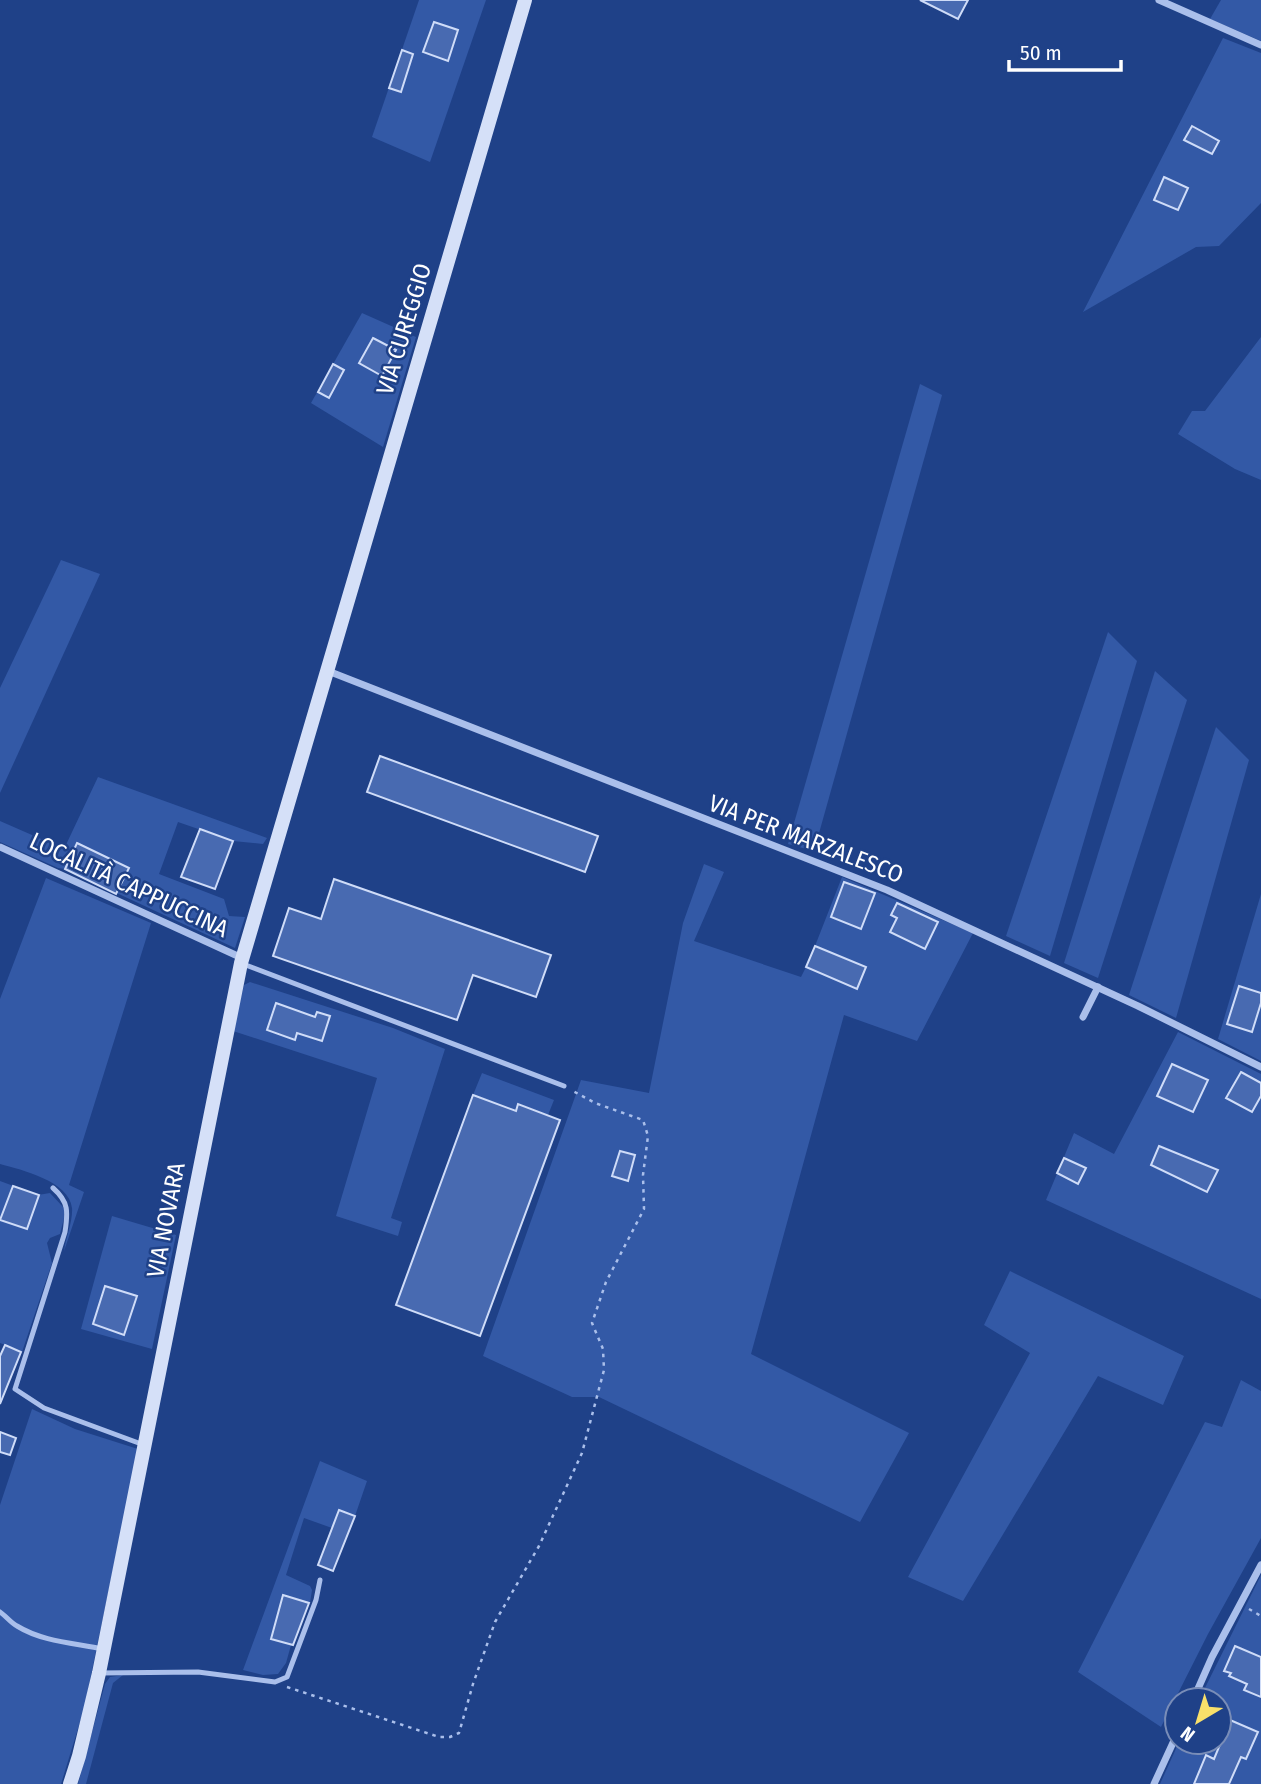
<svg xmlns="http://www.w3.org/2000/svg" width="1261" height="1784" font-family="'Fira Sans Condensed',sans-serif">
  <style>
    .green { fill: #3359a6 }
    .building { fill: #486ab1; stroke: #cfdcf8; stroke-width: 2 }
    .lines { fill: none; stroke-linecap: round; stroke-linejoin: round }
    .path { stroke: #aabfeb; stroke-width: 2.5; stroke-dasharray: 3.5 5; stroke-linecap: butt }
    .service { stroke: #aabfeb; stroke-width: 5 }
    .minor { stroke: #aabfeb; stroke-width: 7 }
    .secondary { stroke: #d5e0f8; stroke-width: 14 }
    .labels { text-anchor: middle; stroke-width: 5; stroke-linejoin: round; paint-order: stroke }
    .street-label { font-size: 24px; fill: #fff; stroke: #1f4188 }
  </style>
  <rect width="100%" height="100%" fill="#1f4188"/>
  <g class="green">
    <path d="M419,0H486L430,162L372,137Z"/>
    <path d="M1221,0H1261V41L1210,19Z"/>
    <path d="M1223,38L1261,53V203L1219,246L1196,247L1083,312Z"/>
    <path d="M362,313L416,337L383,447L311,403Z"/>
    <path d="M1261,337V480L1235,469L1178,434L1192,411H1205Z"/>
    <path d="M920,384L942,395L814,851L788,844Z"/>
    <path d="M61,560L100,574L0,793V688Z"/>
    <path d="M1108,632L1137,661L1050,956L1006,936Z"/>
    <path d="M1155,671L1187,700L1098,978L1064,963Z"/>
    <path d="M1216,727L1249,760L1176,1018L1129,995Z"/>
    <path d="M98,777L267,838L263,844L233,841L178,822L159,874L224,899L229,916L245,917L235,948L65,869L58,868L0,842V821L64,849Z"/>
    <path d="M704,864L724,872L694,941L801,977L806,967L856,988L865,967L815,946L842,877L973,933L917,1041L844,1015L751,1354L909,1433L860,1522L599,1397H572L483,1356L581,1080L649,1093L683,923Z"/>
    <path d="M46,878L151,923L69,1185L84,1192L64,1251C66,1237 73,1221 72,1208C69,1181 22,1170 0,1164V999Z"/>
    <path d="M1261,894V1061L1218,1039Z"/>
    <path d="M250,982L393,1028L445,1049L391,1218L402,1222L398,1236L336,1216L377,1078L233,1031L244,985Z"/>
    <path d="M1178,1032L1261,1074V1299L1046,1200L1074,1133L1114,1154Z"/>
    <path d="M482,1073L554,1100L548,1115L519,1104L516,1111L473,1095Z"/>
    <path d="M0,1181L38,1195L50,1193L64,1208V1218L60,1234L50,1238L47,1243L52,1263L22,1352L0,1343Z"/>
    <path d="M112,1216L176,1235L152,1349L81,1329Z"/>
    <path d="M1010,1271L1184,1356L1163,1405L1098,1376L963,1601L908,1577L1030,1353L984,1325Z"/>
    <path d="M1241,1380L1261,1391V1538L1208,1634L1161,1727L1078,1672L1205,1422L1222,1427Z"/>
    <path d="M32,1409L75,1429L138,1449L84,1709L61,1784H0V1505Z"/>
    <path d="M320,1461L367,1481L355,1516L339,1510L332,1528L304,1518L286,1575L310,1586L312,1590L310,1603L283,1595L271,1638L291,1645L286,1663L278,1674L263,1675L243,1670Z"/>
    <path d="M1261,1575V1784H1160L1179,1742H1219V1700H1199Z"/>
    <path d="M123,1675L113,1683L86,1784H78L105,1684L110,1677Z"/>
  </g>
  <g class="building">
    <path d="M920,0H968L958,19Z"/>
    <path d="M434,22L458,30L448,61L423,52Z"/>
    <path d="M402,50L413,54L401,92L389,88Z"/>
    <path d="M1192,126L1219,141L1212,154L1184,140Z"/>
    <path d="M1164,177L1188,188L1178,210L1154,200Z"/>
    <path d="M373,338L396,350L382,376L359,363Z"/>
    <path d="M333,364L344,370L329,398L318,392Z"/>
    <path d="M380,756L598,836L585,872L367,792Z"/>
    <path d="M200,829L233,841L215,889L181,877Z"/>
    <path d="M77,843L129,868L116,894L65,869Z"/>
    <path d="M334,879L551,955L536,997L473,975L457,1020L273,956L289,908L321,919Z"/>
    <path d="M844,882L875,893L861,929L831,917Z"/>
    <path d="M897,903L938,922L925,949L890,932L897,918L891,915Z"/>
    <path d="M815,946L866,967L857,989L806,967Z"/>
    <path d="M1239,986L1261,993V1003L1252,1032L1227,1024Z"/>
    <path d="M276,1003L315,1017L317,1012L330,1016L322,1041L297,1033L295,1040L267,1030Z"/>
    <path d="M1172,1064L1208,1080L1193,1112L1157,1096Z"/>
    <path d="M1241,1072L1261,1083V1096L1252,1112L1226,1098Z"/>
    <path d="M473,1095L516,1111L518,1104L560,1120L480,1336L396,1305Z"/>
    <path d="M1159,1146L1218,1170L1207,1192L1151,1165Z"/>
    <path d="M620,1151L635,1155L628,1181L612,1176Z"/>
    <path d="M1064,1158L1086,1168L1078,1184L1057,1173Z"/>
    <path d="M13,1186L39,1195L27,1229L0,1220Z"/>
    <path d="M105,1286L137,1296L124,1335L93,1324Z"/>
    <path d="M5,1345L21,1352L0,1404V1356Z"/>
    <path d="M0,1432L16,1438L10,1455L0,1452Z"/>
    <path d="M339,1510L355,1516L333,1571L318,1565Z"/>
    <path d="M283,1595L309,1603L293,1645L271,1639Z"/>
    <path d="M1235,1646L1261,1657V1697L1244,1690L1247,1684L1229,1676L1231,1673L1224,1671Z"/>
    <path d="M1230,1720L1258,1732L1246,1759L1241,1757L1229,1784H1194L1206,1755L1214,1759Z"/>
  </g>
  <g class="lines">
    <g class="path">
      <path d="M1249,1609L1261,1616"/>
      <path d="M287,1687L439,1737H450L459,1733L473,1684L495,1622L539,1546L582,1453L604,1370L603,1349L592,1323L606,1282L644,1209L643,1175L648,1136L643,1120L595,1103L573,1091"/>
    </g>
    <g class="service">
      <path d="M243,964L564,1086"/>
      <path d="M53,1188C69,1202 68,1212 65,1232L15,1389L44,1408L144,1445"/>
      <path d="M0,1612C6,1616 11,1623 17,1626C43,1642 75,1643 103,1649"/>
      <path d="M100,1673L198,1672L275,1682L287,1677L316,1600L320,1580"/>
    </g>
    <g class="minor">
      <path d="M1159,0L1261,45"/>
      <path d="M328,671L887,890L1138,1006L1261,1067"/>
      <path d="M0,847L242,958"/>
      <path d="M1083,1017L1098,987"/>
      <path d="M1193,1700L1212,1657L1261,1565"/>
      <path d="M1154,1784L1177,1734"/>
    </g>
    <path class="secondary" d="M70,1784L79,1756L99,1673L241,963L525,0"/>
  </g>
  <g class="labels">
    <g class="street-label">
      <text transform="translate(404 329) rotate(-73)" y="8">VIA CUREGGIO</text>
      <text transform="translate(806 839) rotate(21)" y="8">VIA PER MARZALESCO</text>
      <text transform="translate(129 885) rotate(25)" y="8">LOCALITÀ CAPPUCCINA</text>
      <text transform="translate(166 1220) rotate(-79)" y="8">VIA NOVARA</text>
    </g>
  </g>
  <g transform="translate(1198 1721) rotate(218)"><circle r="33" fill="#1f4188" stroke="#798db8" stroke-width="2"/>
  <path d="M0-5L12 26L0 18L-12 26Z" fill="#f9e06a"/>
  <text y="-10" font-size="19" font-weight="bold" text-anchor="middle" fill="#ffffff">N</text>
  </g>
  <path d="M1009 60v10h112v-10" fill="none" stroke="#ffffff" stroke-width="3.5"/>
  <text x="1020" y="60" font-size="21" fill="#ffffff" stroke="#1f4188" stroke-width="5" paint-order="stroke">50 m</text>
</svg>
